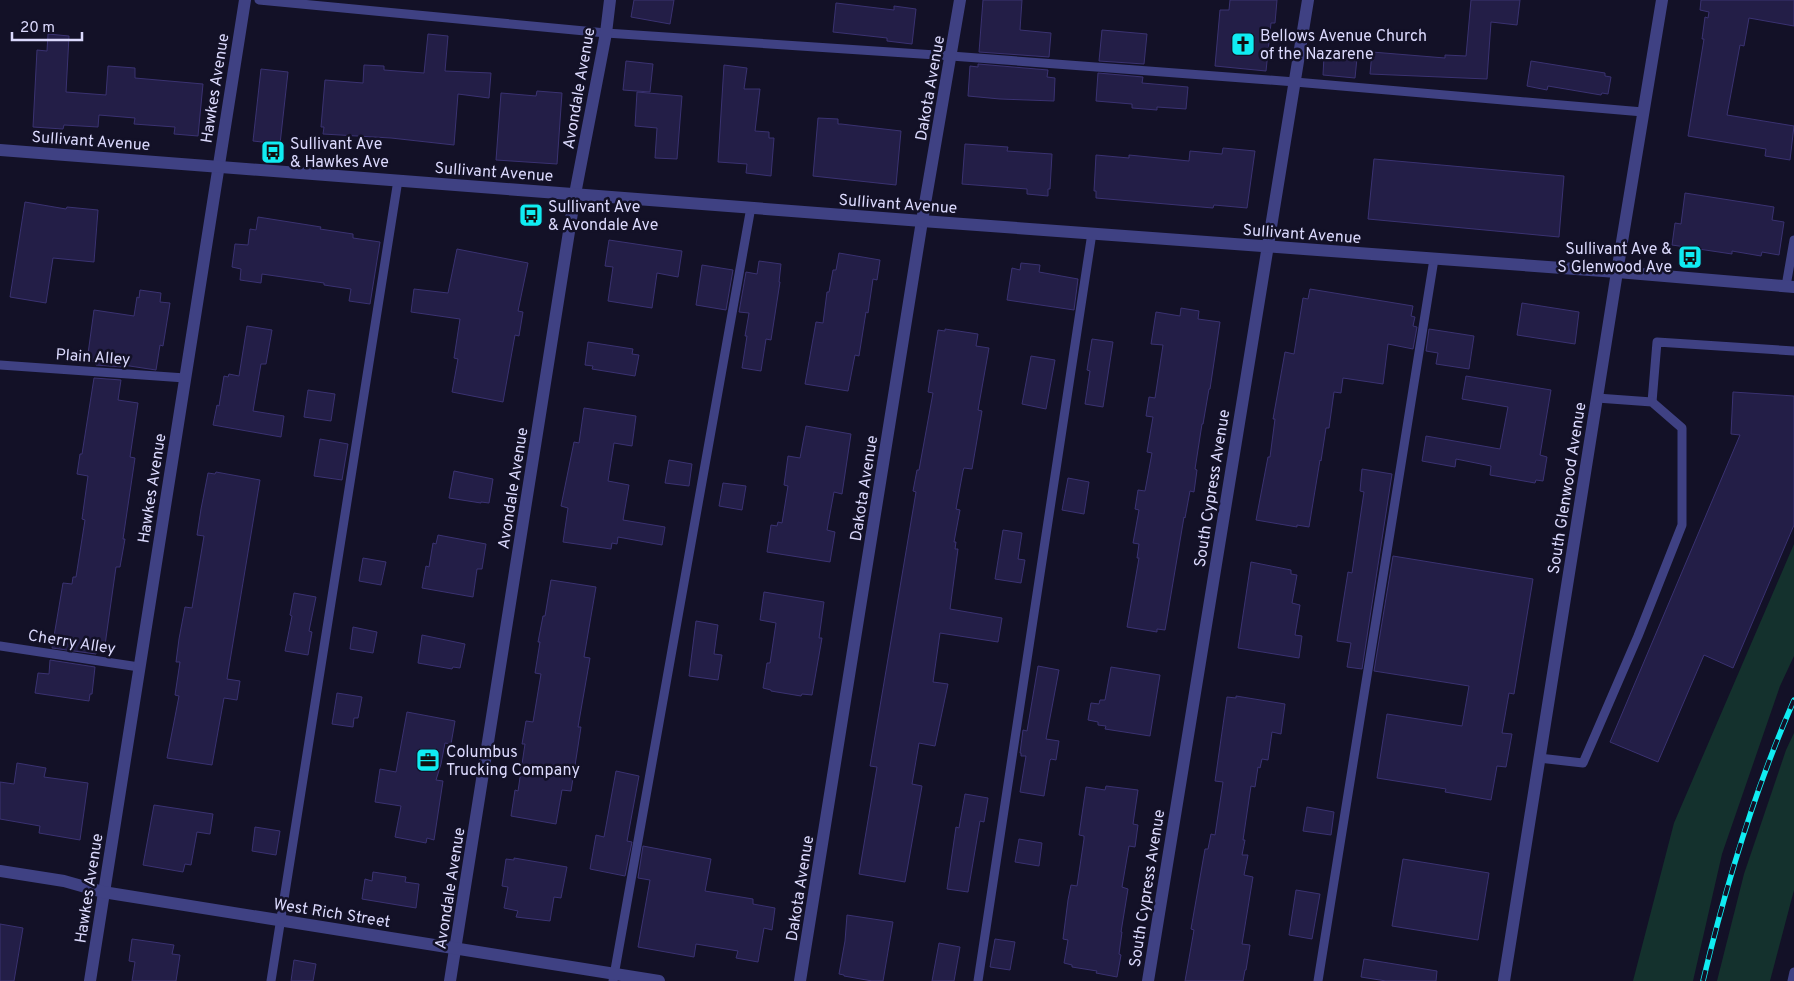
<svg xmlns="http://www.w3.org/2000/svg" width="1794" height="981" font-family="Overpass,sans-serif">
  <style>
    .green { fill: #14312d }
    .building { fill: #231e47; stroke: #3a3271 }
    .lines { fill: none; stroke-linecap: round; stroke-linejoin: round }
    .service { stroke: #3f4183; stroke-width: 9 }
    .minor { stroke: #3f4183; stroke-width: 12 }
    .tertiary { stroke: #3f4183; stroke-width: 12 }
    .rail-casing { stroke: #10ecf2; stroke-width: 5.5 }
    .rail { stroke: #131127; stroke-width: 4; stroke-dasharray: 11; stroke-linecap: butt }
    .labels { text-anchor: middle; stroke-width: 5; stroke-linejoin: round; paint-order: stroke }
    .poi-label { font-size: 16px; fill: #dbd9fd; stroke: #131127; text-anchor: start }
    .street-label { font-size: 16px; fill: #dbd9fd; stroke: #131127 }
  </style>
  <rect width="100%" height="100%" fill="#131127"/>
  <g class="green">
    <path d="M1794,544V656L1780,686L1722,854L1693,981H1633L1674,823Z"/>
    <path d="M1794,733V890L1770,981H1717L1744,874L1786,750Z"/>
  </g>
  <g class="building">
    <path d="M634,0H674L670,24L631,17Z"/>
    <path d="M983,0H1022L1020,30L1051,33L1049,57L979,52Z"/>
    <path d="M1230,0H1277L1275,23H1271L1266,71L1215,66L1220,10H1229Z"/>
    <path d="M1471,0H1520L1517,25L1491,22L1487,79L1370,74L1372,52L1445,58V55L1466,56Z"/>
    <path d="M1701,0H1794V26L1749,18L1744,46L1740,45L1727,115L1794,126L1790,160L1765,156L1766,149L1688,136L1704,39H1702L1705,17L1708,18L1709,12L1700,10Z"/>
    <path d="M836,3L894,10V6L916,9L912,44L887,41V38L833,32Z"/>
    <path d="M1102,30L1147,34L1144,64L1099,61Z"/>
    <path d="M48,34L69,36L66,92L106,95L108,66L135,68V78L203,84L198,136L174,134L175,127L134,124L135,118L99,115L98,127L64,125L63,129L33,127L37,50L47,51Z"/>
    <path d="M428,34L448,36L445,71L491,73L489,98L458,94L454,145L391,138L323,134L324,127H321L325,80L363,83L364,65L384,66V70L424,73Z"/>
    <path d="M1324,56L1357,58L1355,78L1323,75Z"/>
    <path d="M626,61L653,64L650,92L623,90Z"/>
    <path d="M1531,61L1605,73V76L1611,77L1608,94L1602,93L1601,95L1548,86L1547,90L1527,86Z"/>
    <path d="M978,64L1048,70L1047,77L1055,78L1054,101L1000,99L968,96L970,66L978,67Z"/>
    <path d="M724,65L747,68L744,89H760L755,131L769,132V138H774L771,176L746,173L747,164L718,162Z"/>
    <path d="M261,69L288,72L280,144L253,141Z"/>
    <path d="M1098,73L1143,77L1142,83L1188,87L1186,109L1157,107V110L1132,108V104L1096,101Z"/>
    <path d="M537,91L562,93L557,164L496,160L501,93L536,96Z"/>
    <path d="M637,92L682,96L677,159L655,158L657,128L635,126Z"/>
    <path d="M818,118L838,119V124H841L901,131L896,185L813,176Z"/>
    <path d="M965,144L1008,147L1007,151L1052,154L1050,189H1048V196L1027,194V189L962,184Z"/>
    <path d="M1223,148L1255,151L1247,208L1214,205L1213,208L1096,198V191H1094L1096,155L1129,158V155L1189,161L1190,151L1222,154Z"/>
    <path d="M1374,159L1564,176L1559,237L1368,219Z"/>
    <path d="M1685,193L1774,207L1772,220L1784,222L1779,255L1762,252L1761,256L1732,251V254L1672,245L1675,223L1681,224Z"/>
    <path d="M25,202L66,209L67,207L98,210L94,262L53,258L46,303L10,297Z"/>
    <path d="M258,217L321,227L320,229L353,234V238L380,242L370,304L349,301L351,289L324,285V283L262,274L261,283L240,280L241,269L232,267L235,244L248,245L250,229L256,230Z"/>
    <path d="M609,240L682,251L678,277L657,273L652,308L608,301L613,267L605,266Z"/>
    <path d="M457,249L528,263L518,311L523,312L519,336L515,335L503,402L452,392L458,359L454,358L460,319L411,312L414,289L448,293Z"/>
    <path d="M839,253L880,260L877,280L873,279L868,313L866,312L859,356L855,355L848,391L805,384L816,322L823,323L827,292H829L833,270H836Z"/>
    <path d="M759,261L781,264L779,282H780L771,340L766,339L761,371L742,368L747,336H745L749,313L739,312L746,272L757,274Z"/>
    <path d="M1021,263L1040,265L1039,272L1078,279L1074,310L1007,300L1012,268L1020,270Z"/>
    <path d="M702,265L733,270L726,310L696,305Z"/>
    <path d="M1310,289L1413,306L1411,316L1415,317L1413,326L1417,327L1413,349L1388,344L1383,384L1343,378L1341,393L1334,392L1329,428H1326L1321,461L1320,460L1309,527L1297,525V527L1256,520L1268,457H1270L1275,419H1273L1285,352L1294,354L1303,298L1308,299Z"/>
    <path d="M140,290L161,293L160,302L170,303L163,346L160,345L156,370L123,365V367L96,365V362L87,361L94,310L134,316L137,297L139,298Z"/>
    <path d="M1522,303L1579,312L1575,344L1517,335Z"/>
    <path d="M1181,308L1199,311L1198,319L1220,322L1210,389H1209L1203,424H1202L1195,469L1197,470L1194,492L1190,491L1185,518L1184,517L1165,630L1157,629V632L1127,627L1139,558H1137L1139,544L1133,543L1139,510L1135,509L1138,490L1145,491L1152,453L1147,452L1153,417L1146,416L1149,397L1155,398L1163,345L1151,344L1156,312L1180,316Z"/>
    <path d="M247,326L272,330L266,364H261L253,411L284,416L281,437L213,425L217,405L219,406L224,376L228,377L229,374L239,376Z"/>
    <path d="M945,329L978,334L976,346L989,348L978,410L982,411L972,469L964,468L963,471L956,509L960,510L954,542H956L955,549H958L950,609L1002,618L998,642L940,633L933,682L948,684L935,746L919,743L912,784L922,786L905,882L859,874L877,767L870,766L916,492L913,491L917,470H919L933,393L928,392L938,330L945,331Z"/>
    <path d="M1429,329L1474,336L1469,369L1436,364L1438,353L1426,351Z"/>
    <path d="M1092,339L1113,342L1103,407L1085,404L1090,371L1087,370Z"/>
    <path d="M588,342L633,349L632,354L639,355L635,376L592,369L593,366L585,365Z"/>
    <path d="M1031,356L1055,360L1046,409L1022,404Z"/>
    <path d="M1466,376L1551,390L1540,455L1547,457L1543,481L1536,480L1535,483L1490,475L1491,466L1456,459L1455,467L1422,461L1426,436L1500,449L1508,407L1462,399Z"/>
    <path d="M94,378L121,380L118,400L138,403L130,457L135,458L123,539H125L120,567H116L105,645L98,644L96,654L52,648L63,583L72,584L73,577H76L85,520L82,519L88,476L77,474L80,454H82Z"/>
    <path d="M308,390L335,394L331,421L304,417Z"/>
    <path d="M1733,392L1794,396V525L1733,668L1704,655L1658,762L1610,742L1740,435L1731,434Z"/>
    <path d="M584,408L636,416L632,446L614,443L608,481L629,485L623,520L665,527L662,545L618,537L617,544L612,543L611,549L563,542L568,508L561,506L574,442L579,443Z"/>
    <path d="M806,426L851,434L842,494L834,492L827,530L835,532L830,562L767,552L771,525L777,526L778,522L782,523L788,486L784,485L788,456L800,458Z"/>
    <path d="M320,439L348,444L342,480L314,476Z"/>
    <path d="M669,460L692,464L689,486L665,483Z"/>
    <path d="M1362,469L1392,474L1362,669L1347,667L1351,643L1337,641L1348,572L1352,573L1364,492L1360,491Z"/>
    <path d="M454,471L493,479L489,503L481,502V503L449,498Z"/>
    <path d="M216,472L260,480L227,679L240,681L237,700L224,698L212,765L167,758L179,696L175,695L180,662H176L179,639L185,607L192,608L204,536L197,535L201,509L208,473L215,474Z"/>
    <path d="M1068,478L1089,482L1084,514L1062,510Z"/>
    <path d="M723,483L746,486L742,510L719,506Z"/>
    <path d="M1003,530L1022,533L1018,559L1025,560L1021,583L995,579Z"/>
    <path d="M438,535L486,544L482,569H477L473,597L422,588L426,566L429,567L433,543L436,544Z"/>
    <path d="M1393,556L1533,579L1514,694L1509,693L1502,733L1512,734L1506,767L1497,766L1491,800L1445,792L1446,789L1377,778L1387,714L1462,726L1469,686L1374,671Z"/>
    <path d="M363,558L386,562L381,585L359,581Z"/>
    <path d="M1251,562L1291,570V574L1297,575L1292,603L1300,605L1295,635L1302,636L1299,658L1238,648Z"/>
    <path d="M551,580L596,587L584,657L590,658L578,727H581L571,791L562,790L556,824L511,816L515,790L518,791L525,744H522L526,721L533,722L541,674L535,673L540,642H538L543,616H545Z"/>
    <path d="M764,592L824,602L819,638H822L812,695L802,694L801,696L771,691V690L763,688L767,663H770L776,623L760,620Z"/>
    <path d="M294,593L316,597L309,631L312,632L308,655L285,651L292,616L290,615Z"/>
    <path d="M696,621L718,625L714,654L722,655L718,680L689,676Z"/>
    <path d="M353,627L377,632L373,653L350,649Z"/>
    <path d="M422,635L465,644L460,668L453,667L452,669L418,663Z"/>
    <path d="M50,660L95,667L92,694H90L89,701L35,693L38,673L49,674Z"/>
    <path d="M1038,666L1059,670L1046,739L1059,741L1056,760L1051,759L1050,760L1044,796L1020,792L1026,756H1021V753H1020L1023,730L1027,731Z"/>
    <path d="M1111,667L1160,675L1150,736L1105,729L1106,726L1098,725V722L1088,720L1091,703L1099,704L1100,700H1105Z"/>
    <path d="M337,693L362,697L358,718H354L353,727L332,724Z"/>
    <path d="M1236,696L1285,704L1281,734L1272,732L1268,760L1262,759L1260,768L1258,767L1255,787L1251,786L1243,840H1245L1242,855H1248L1244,875L1253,877L1242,944L1250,945L1246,970H1245L1243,981H1185L1194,930L1191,929L1205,849H1208L1211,834L1215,835L1223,782L1215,781L1227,697L1236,698Z"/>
    <path d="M407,712L455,721L451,744L445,743L441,764L436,780L443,781L434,840L427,838L426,843L395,837L401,806L375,802L380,769L396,772Z"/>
    <path d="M17,763L46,768L44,777L88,783L80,840L39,833L40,826L0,819V782L14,784Z"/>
    <path d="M616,771L639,776L627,841L632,842L625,876L590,869L596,835L604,837Z"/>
    <path d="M1106,786L1138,790L1133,824L1138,825L1135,847L1129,846L1122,887L1128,889L1121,932H1122L1119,954L1121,955L1117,977L1096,973L1097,971L1072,967V965L1064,963L1068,940L1063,939L1068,900L1071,885L1077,886L1084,839V836L1079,835L1086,787L1105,790Z"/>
    <path d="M965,794L988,798L984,822L980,821L968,892L947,889L956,827L959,828Z"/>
    <path d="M154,805L213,814L210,834L197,832L191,865L185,864L183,872L143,865Z"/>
    <path d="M1307,807L1334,812L1331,835L1303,831Z"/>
    <path d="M255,827L280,831L276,855L252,851Z"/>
    <path d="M1019,839L1042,843L1039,866L1015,862Z"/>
    <path d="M643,846L711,859L705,891L753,899V904L775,908L772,930L764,928L758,962L736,958L738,951L696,944L694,957L638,947L650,880L638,878Z"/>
    <path d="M514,858L567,867L561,898L554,897L550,921L516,917L518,911L504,908L508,887L502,886L506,859L514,860Z"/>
    <path d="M1403,859L1489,873L1478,940L1392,926Z"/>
    <path d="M373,872L406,877L405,882L419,884L416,908L362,899L365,879L372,881Z"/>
    <path d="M1296,890L1320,894L1312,939L1289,935Z"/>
    <path d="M847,915L893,922L883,981H872L844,976V975L839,974L845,941Z"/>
    <path d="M0,924L23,928L14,981H0Z"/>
    <path d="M132,939L174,945L172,954L180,955L176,981H132L135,962L129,961Z"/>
    <path d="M995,939L1015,942L1010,970L990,967Z"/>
    <path d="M939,943L960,947L954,981H932Z"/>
    <path d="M1364,959L1437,971L1436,981H1386L1361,977Z"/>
    <path d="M294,960L316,964L313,981H291Z"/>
  </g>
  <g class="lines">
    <g class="service">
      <path d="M259,0L606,33L951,56L1295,82L1643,112"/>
      <path d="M1786,286L1794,240"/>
      <path d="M0,365L185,378"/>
      <path d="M1652,402L1657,342L1794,351"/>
      <path d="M0,646L139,667"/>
      <path d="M1539,758L1583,763L1638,636L1682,525V428L1652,402L1597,398"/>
      <path d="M271,981L398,180"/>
      <path d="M613,981L751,207"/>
      <path d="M978,981L1092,233"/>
      <path d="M1318,981L1434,259"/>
      <path d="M1792,981L1794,972"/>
    </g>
    <g class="minor">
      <path d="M1617,272L1662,0"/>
      <path d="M90,981L245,0"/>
      <path d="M450,981L575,194L606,33L610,0"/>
      <path d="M800,981L922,221L960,0"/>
      <path d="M1148,981L1308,0"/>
    </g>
    <g class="tertiary">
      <path d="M0,150L922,221L1617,272L1794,287"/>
      <path d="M0,871L64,881L103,892L659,981"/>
      <path d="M1504,981L1617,272"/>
    </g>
    <g class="rail-casing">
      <path id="rail" d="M1703,981C1726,885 1754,791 1794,700"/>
    </g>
    <use href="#rail" class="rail"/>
  </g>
  <defs>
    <g id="church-square" transform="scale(1.25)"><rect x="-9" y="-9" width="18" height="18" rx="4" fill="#10ecf2" stroke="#131127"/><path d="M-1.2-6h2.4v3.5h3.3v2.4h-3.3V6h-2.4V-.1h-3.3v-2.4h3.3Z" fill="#111"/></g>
    <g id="bus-square" transform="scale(1.25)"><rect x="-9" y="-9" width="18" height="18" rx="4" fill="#10ecf2" stroke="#131127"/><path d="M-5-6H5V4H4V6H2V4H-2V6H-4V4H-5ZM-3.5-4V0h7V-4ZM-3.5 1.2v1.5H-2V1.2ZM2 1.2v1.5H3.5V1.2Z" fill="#111"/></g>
    <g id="office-square" transform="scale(1.25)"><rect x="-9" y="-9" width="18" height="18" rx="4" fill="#10ecf2" stroke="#131127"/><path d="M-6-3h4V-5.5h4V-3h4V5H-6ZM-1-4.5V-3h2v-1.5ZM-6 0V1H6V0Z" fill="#111"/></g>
  </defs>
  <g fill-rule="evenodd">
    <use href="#church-square" x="1243" y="44"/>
    <use href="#bus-square" x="273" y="152"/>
    <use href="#bus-square" x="531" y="215"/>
    <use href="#bus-square" x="1690" y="257"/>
    <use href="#office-square" x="428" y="760"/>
  </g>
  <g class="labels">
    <g class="poi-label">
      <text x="1260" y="41">Bellows Avenue Church<tspan x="1260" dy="18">of the Nazarene</tspan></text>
      <text x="290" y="149">Sullivant Ave<tspan x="290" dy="18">&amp; Hawkes Ave</tspan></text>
      <text x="548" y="212">Sullivant Ave<tspan x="548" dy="18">&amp; Avondale Ave</tspan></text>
      <text x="1672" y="254" text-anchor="end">Sullivant Ave &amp;<tspan x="1672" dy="18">S Glenwood Ave</tspan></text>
      <text x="446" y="757">Columbus<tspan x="446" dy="18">Trucking Company</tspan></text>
    </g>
    <g class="street-label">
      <text transform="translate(214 88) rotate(-81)" y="6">Hawkes Avenue</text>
      <text transform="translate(578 88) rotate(-80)" y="6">Avondale Avenue</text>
      <text transform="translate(929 88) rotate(-80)" y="6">Dakota Avenue</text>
      <text transform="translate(91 140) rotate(4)" y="6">Sullivant Avenue</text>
      <text transform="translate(494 171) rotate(4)" y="6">Sullivant Avenue</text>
      <text transform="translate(898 203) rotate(4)" y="6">Sullivant Avenue</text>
      <text transform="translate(1302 233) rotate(4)" y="6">Sullivant Avenue</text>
      <text transform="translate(93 356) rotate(4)" y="6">Plain Alley</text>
      <text transform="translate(151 488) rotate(-81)" y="6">Hawkes Avenue</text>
      <text transform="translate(512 488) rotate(-81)" y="6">Avondale Avenue</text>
      <text transform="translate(863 488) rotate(-81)" y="6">Dakota Avenue</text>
      <text transform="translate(1211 488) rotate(-81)" y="6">South Cypress Avenue</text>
      <text transform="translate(1566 488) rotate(-81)" y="6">South Glenwood Avenue</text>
      <text transform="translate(72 641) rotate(9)" y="6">Cherry Alley</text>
      <text transform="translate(88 888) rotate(-81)" y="6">Hawkes Avenue</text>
      <text transform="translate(449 888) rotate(-81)" y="6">Avondale Avenue</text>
      <text transform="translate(799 888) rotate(-81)" y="6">Dakota Avenue</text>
      <text transform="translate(1146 888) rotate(-81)" y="6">South Cypress Avenue</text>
      <text transform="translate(332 912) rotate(9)" y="6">West Rich Street</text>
    </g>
  </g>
  <path d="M12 32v8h70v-8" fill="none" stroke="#dbd9fd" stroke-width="2.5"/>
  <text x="20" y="32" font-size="15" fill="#dbd9fd" stroke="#131127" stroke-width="4" paint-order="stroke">20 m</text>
</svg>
